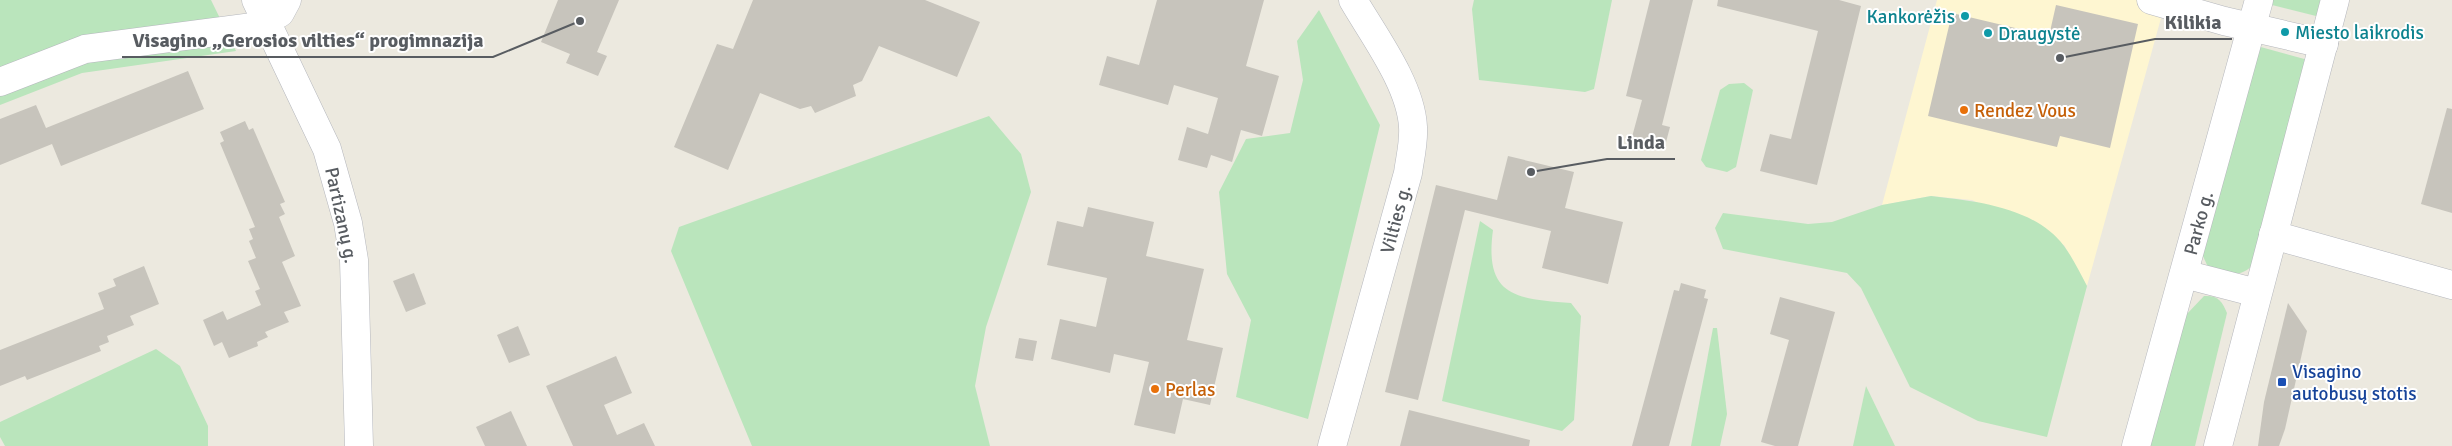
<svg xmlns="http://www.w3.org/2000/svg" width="2452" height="446" font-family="Signika,sans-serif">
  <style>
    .commercial { fill: #fef6d1 }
    .green { fill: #bae5bc }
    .building { fill: #c7c4bc }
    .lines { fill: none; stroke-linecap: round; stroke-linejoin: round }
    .minor-casing { stroke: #b5b7bd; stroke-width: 29 }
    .minor { stroke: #fff; stroke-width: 28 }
    .culture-dot { fill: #0f9aa8; stroke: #fff; stroke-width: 2 }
    .food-dot { fill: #e8710a; stroke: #fff; stroke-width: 2 }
    .transit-dot { fill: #1a4fb4; stroke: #fff; stroke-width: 2 }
    .labels { text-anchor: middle; stroke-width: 4; stroke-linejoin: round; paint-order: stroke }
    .culture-label { font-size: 19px; fill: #0d838f; stroke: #fff; text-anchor: start }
    .food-label { font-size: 19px; fill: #c56008; stroke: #fff; text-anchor: start }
    .street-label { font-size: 19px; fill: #585c61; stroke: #fff }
    .transit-label { font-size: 19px; fill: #164399; stroke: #fff; text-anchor: start }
    .leader { fill: none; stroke: #585c61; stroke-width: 2 }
    .callout-dot { fill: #585c61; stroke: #fff; stroke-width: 2 }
    .callout-label { font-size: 20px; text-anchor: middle; font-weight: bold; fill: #585c61; stroke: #fff; stroke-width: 4; stroke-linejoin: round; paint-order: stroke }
  </style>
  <rect width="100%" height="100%" fill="#ece9df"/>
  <path class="commercial" d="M1937,0H2166L2087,286L2064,245L1972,200L1931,196L1882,205Z"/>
  <g class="green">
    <path d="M0,0H211L236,51L82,73L0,105Z"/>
    <path d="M1474,0H1612L1594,89L1585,92L1479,80L1472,9Z"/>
    <path d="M2269,0H2324L2320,17L2268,4Z"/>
    <path d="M1319,10L1380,125L1308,419L1236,397L1251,320L1227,274L1219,192L1246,139L1290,133L1303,80L1297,41Z"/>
    <path d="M2257,46L2308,60L2253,264C2243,279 2219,275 2207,265L2203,256L2204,247Z"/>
    <path d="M1744,83L1753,90L1736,167L1727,172L1706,167L1701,160L1720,90L1729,84Z"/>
    <path d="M989,116L1021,154L1031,192L986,327L975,386L990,446H752L671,251L679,227Z"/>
    <path d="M1931,196C1975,201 2035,207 2064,246C2073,258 2080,273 2087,286L2047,437L1978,421L1910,387L1861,288L1847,273L1723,249L1715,228L1723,213L1808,224L1832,222L1882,205Z"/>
    <path d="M1480,221L1493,230C1484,296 1515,299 1571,303L1581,316L1574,420L1562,431L1442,401Z"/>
    <path d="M2204,296C2218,295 2222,301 2227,313L2195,446H2147L2186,315Z"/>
    <path d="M1713,328H1717L1727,414L1720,446H1691Z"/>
    <path d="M156,349L180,366L208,426V446H5L0,437V422Z"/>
    <path d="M1866,386L1895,446H1853Z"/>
  </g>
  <g class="building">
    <path d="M558,0H619L597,52L607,56L598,76L566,63L570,54L541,42Z"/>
    <path d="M753,0H925L980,22L957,77L879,46L862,81L853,85L856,96L815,113L811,106L800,109L760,93L728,170L674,147L717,44L733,49Z"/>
    <path d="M1157,0H1264L1246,66L1279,76L1262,136L1241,130L1232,162L1211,155L1207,168L1178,160L1187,127L1208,134L1218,98L1174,85L1168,105L1099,85L1107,56L1139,65Z"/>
    <path d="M1650,0H1693L1662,125L1670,127L1665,146L1632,137L1642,100L1626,96Z"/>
    <path d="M1718,0H1839L1861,6L1817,185L1760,171L1770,134L1791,139L1818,31L1717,6Z"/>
    <path d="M2056,5L2138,24L2110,148L2060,136L2057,147L1928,116L1952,13L2049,36Z"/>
    <path d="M188,71L204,109L61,166L52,144L0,165V119L36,105L46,128Z"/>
    <path d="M2447,108L2452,109V213L2421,204Z"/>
    <path d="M245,121L249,130L253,128L285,202L280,204L285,214L279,217L295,256L282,262L301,306L284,312L289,322L265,332L268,337L257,342L258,346L229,358L222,342L214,346L203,320L223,311L227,320L261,305L255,291L260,289L248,261L256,258L249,241L253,239L249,229L255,227L220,143L224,141L220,132Z"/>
    <path d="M1508,156L1574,172L1565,208L1623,222L1608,284L1542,268L1551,231L1465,210L1418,400L1385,392L1436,185L1497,200Z"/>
    <path d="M1088,207L1154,222L1146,256L1204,269L1187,340L1223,348L1210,405L1183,399L1175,434L1134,425L1149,362L1114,354L1110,373L1051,359L1060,319L1096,327L1107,278L1047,265L1057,221L1083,227Z"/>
    <path d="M144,266L159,304L130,316L134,325L107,336L109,342L99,346L101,351L27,380L25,376L0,386V350L104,309L98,293L116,286L113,279Z"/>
    <path d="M414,273L426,304L406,312L393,281Z"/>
    <path d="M1681,283L1706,290L1704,298L1708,299L1669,446H1632L1674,290L1679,291Z"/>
    <path d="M1780,297L1835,312L1798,446H1775L1761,442L1789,340L1770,334Z"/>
    <path d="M2288,303L2307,331L2285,429L2279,446H2258L2264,402Z"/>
    <path d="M518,326L530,355L509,363L497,335Z"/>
    <path d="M1019,338L1037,341L1033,361L1015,358Z"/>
    <path d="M616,356L632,393L604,405L617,435L644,423L655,446H573L546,386Z"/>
    <path d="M1409,410L1530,440L1529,446H1400Z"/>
    <path d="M511,411L527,446H485L476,427Z"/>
  </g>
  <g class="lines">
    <g class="minor-casing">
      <g id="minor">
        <path d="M256,0L327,149L348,223L354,260L359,446"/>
        <path d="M2151,0L2224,21L2324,44"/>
        <path d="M0,82L85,49L253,27L280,13L287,0"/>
        <path d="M2273,235L2452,285"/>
        <path d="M2184,274L2257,293"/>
        <path d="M1332,446L1408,173C1410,158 1414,143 1413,127C1411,85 1374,36 1353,0"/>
        <path d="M2136,446L2259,0"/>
        <path d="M2218,446L2335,0"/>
      </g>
    </g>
    <use href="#minor" class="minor"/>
  </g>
  <g class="culture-dot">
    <circle cx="1965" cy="16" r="5"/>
    <circle cx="2285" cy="32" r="5"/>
    <circle cx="1988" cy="33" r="5"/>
  </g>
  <g class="food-dot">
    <circle cx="1964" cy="110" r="5"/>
    <circle cx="1155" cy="389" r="5"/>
  </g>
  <rect class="transit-dot" x="2277" y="377" width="10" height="10" rx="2.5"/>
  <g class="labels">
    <g class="culture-label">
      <text x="1955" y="23" text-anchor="end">Kankorėžis</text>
      <text x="2295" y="39">Miesto laikrodis</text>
      <text x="1998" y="40">Draugystė</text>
    </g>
    <g class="food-label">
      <text x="1974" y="117">Rendez Vous</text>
      <text x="1165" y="396">Perlas</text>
    </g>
    <g class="street-label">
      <text transform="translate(342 215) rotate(78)" y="7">Partizanų g.</text>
      <text transform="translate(1395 219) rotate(-75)" y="7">Vilties g.</text>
      <text transform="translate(2198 223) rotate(-75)" y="7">Parko g.</text>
    </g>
    <g class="transit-label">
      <text x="2292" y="378">Visagino<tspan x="2292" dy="22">autobusų stotis</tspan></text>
    </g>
  </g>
  <path class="leader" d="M2060 58L2155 39H2232M580 21L493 57H122M1531 172L1607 159H1675"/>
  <g class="callout-dot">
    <circle cx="2060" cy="58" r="5"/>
    <circle cx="580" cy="21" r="5"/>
    <circle cx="1531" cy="172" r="5"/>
  </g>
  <g class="callout-label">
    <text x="2193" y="29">Kilikia</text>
    <text x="308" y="47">Visagino „Gerosios vilties“ progimnazija</text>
    <text x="1641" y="149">Linda</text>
  </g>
</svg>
